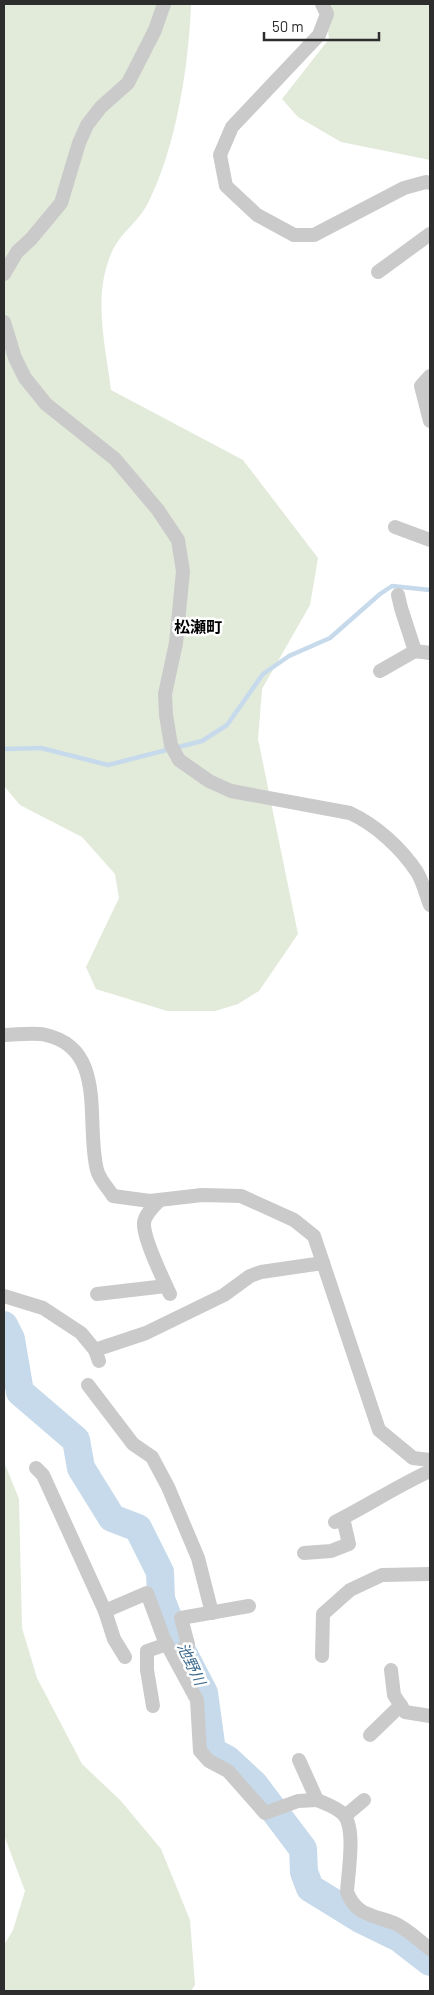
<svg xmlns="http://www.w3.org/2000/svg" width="434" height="1995" font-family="Barlow,'Noto Sans JP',sans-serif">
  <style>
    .green { fill: #e2eada }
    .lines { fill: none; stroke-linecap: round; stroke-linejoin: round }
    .stream { stroke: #c6daeb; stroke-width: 4.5 }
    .river { stroke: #c6daeb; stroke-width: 28 }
    .minor { stroke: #cacaca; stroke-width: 14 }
    .labels { text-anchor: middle; stroke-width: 5; stroke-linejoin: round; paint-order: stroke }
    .water-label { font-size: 15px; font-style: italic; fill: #3b698e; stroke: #fff }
    .quarter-label { font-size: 16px; font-weight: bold; fill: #000; stroke: #fff }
  </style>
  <rect width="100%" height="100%" fill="#fff"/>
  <g class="green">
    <path d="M4,4H191C189,65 176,148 148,203C136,226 117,233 108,262C94,303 106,349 111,390L243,460L318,558L310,605L262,689L258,739L298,934L259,991L238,1004L215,1011H167L96,989L86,967L119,898L115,874L82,837L20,805L4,786Z"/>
    <path d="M325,4H430V160L341,142L298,117L282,99L329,39Z"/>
    <path d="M4,1462L19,1499L22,1628L37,1678L82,1764L121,1801L161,1849L190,1920L195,1985L191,1991H4V1945L13,1930L25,1891L4,1835Z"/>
  </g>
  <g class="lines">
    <path class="stream" d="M4,749L41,748L108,765L202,741L227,725L263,674L289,656L330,638L380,594L392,586L430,590"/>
    <path class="river" d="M4,1325L11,1339L20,1392L76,1440L81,1468L112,1518L138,1528L160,1572L161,1599L179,1645L204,1693L212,1751L227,1759L254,1784L303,1849L304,1872L310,1888L362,1920L399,1938L430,1962"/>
    <g class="minor">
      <path d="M322,4L327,14L319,35L232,127L220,155L226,186L257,215L294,235H314L404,188L426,182L430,183"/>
      <path d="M378,272L430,234"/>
      <path d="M4,274L17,252L31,239L61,203L79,143L87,125L101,107L128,83L155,30L164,4"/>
      <path d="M4,322L15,358L25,378L46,404L115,459L158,510L178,540L183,571L176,643L165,694L166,715L171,745L179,760L209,781L231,791L350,813C376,825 401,848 417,872C423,882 426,895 430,905"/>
      <path d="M430,376L421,386L430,421"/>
      <path d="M395,527L430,540"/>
      <path d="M398,595L401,608L415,651"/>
      <path d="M380,671L415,651L430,653"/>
      <path d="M4,1035C17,1035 33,1032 46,1035C108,1049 85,1123 97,1170C99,1179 108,1188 113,1196L150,1201L202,1195L241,1196L294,1220L314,1236L379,1430L413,1458L430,1460"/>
      <path d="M160,1200C154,1206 145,1214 144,1223C143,1238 163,1279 170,1294"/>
      <path d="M97,1294L166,1286"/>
      <path d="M4,1296L43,1308L81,1333L95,1350L99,1361"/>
      <path d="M95,1350L146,1333L224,1295L250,1276L261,1272L323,1263"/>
      <path d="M88,1385L133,1444L152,1457L168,1487L198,1558L212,1613"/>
      <path d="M36,1468L43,1475L105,1611"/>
      <path d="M335,1522C367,1506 397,1486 430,1471"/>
      <path d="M304,1553L331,1551L349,1544L343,1518"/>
      <path d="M322,1656L323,1614L350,1590L382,1575L430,1574"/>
      <path d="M125,1657L114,1639L105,1611L147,1593L164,1639L197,1700L200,1751L209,1761L228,1771L265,1813L298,1801L317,1800"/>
      <path d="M174,1657L188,1644L181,1618L249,1606"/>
      <path d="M391,1670L394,1695L405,1712L430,1716"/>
      <path d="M153,1706L147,1670V1651L167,1644"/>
      <path d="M370,1735L401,1705"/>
      <path d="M299,1760L317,1800C326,1804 337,1807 344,1815C356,1829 348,1873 347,1892C356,1916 374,1915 394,1923C408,1929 419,1941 430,1949"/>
      <path d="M345,1816L364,1800"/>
    </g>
  </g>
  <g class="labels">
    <g class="water-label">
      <text transform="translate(191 1664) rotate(65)" y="5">池野川</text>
    </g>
    <g class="quarter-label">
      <text x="198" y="633">松瀬町</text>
    </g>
  </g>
  <rect width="434" height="1995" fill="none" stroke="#2d2d2d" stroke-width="10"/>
  <path d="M264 32v8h115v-8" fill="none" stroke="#2d2d2d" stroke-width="2.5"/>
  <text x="272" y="32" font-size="15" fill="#2d2d2d" stroke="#ffffff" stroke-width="4" paint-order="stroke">50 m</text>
</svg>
